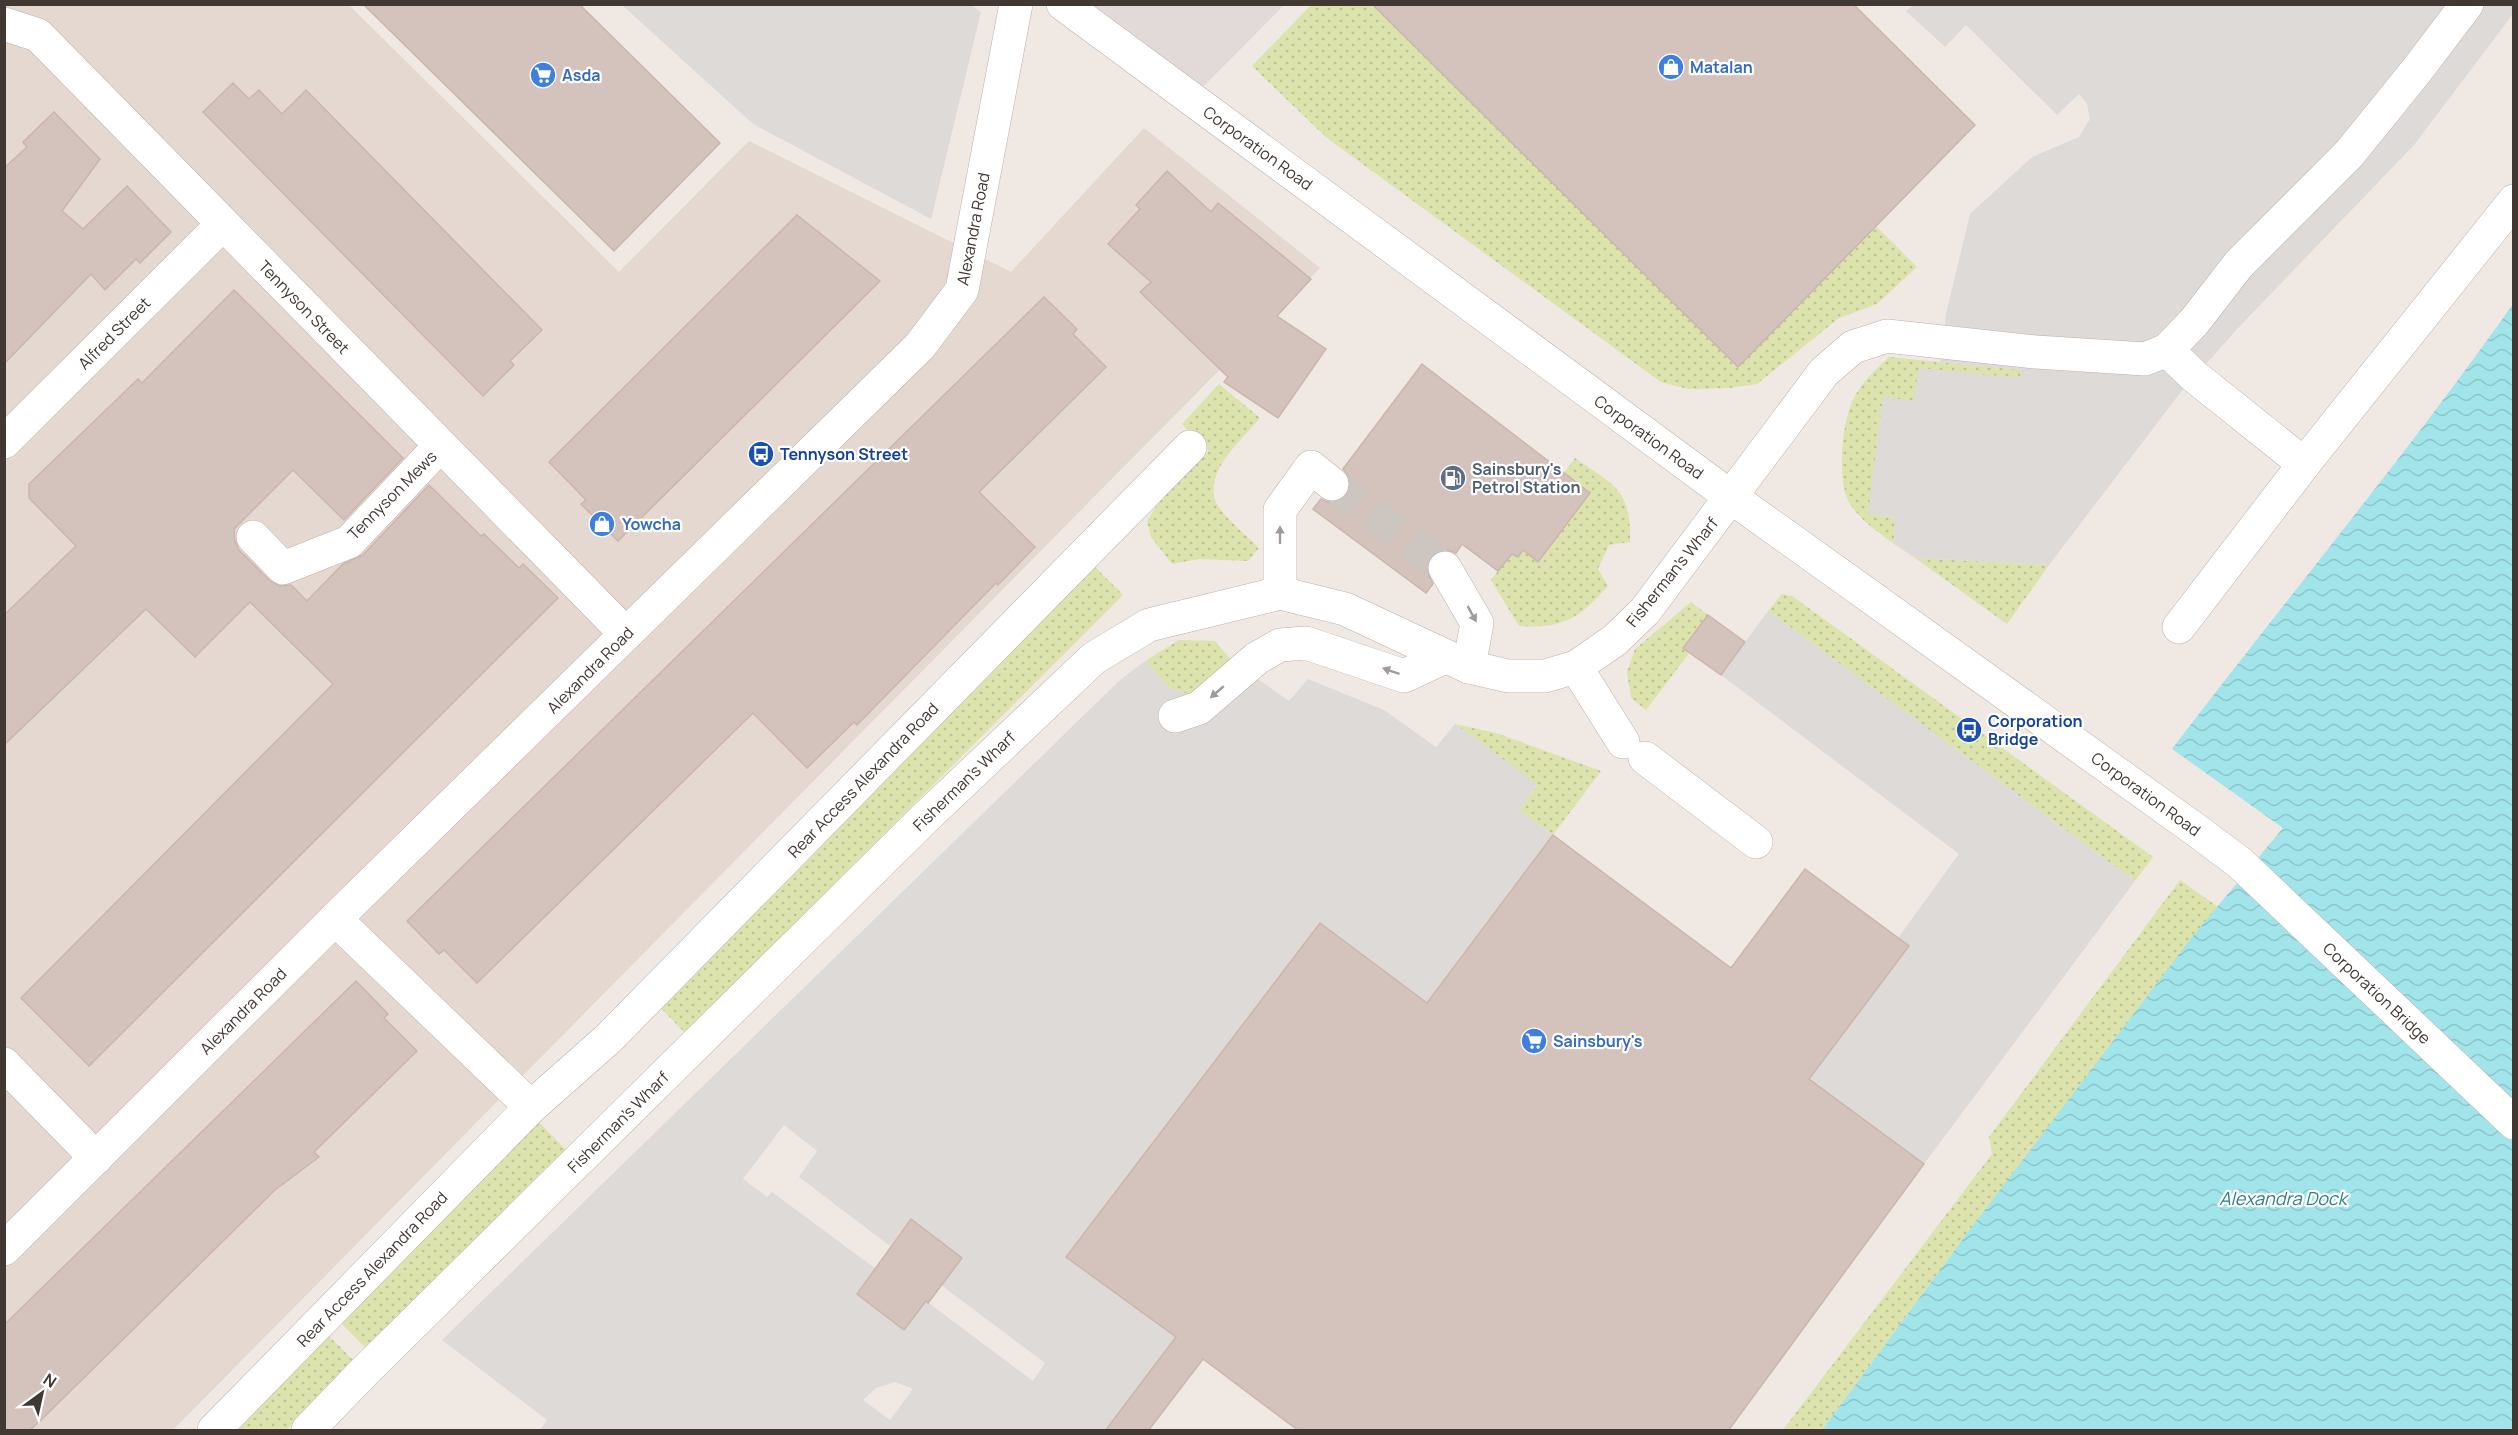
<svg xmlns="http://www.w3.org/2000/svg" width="2518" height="1435" font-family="Manrope,sans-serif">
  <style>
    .residential { fill: #e4d8d1 }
    .industrial { fill: #e2dad8 }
    .green { fill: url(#green-dots) }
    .parking { fill: #dedad8; fill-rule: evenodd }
    .water { fill: url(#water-waves) }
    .building { fill: #d4c3bc; stroke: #cbb5ac; stroke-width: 1.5 }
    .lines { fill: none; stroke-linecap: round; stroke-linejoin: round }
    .minor-tunnel { stroke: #cdc5c0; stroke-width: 33; stroke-dasharray: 33 16; stroke-linecap: butt }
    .minor-casing { stroke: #beb0a9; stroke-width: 34 }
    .minor { stroke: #fff; stroke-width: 33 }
    .oneway { fill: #a09b99 }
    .labels { text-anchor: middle; stroke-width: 4.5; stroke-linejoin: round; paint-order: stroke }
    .shop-label { font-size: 16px; font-weight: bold; fill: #366cbe; stroke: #fff; text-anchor: start }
    .street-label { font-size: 16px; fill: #413733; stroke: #fff }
    .transit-label { font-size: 16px; font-weight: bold; fill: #164399; stroke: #fff; text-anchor: start }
    .service-label { font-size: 16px; font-weight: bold; fill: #4e5e75; stroke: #fff; text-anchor: start }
    .water-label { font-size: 18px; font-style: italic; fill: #2d7f88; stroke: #fff }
  </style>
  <defs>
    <pattern id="green-dots" width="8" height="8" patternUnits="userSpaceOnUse" patternTransform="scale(1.5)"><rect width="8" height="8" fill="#dce3ad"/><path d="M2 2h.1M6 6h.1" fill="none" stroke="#bec395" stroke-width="1.8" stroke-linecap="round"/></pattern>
    <pattern id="water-waves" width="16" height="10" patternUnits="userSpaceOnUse" patternTransform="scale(1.5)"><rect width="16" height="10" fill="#a1e5eb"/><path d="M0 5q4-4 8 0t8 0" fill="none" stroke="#8cc5ca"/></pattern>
  </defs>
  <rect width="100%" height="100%" fill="#f0e8e3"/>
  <path class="residential" d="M5,5H349L619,272L749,141L1011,272L1144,128L1320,268L173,1430H5Z"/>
  <path class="industrial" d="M1084,5H1284L1200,90Z"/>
  <g class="green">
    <path d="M1311,5H1372L1738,366L1876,226L1917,267L1877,304L1839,318L1757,384L1729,388L1688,389L1661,382L1327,138L1252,66Z"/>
    <path d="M1889,357L2022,370L2020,378L1919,369L1915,401L1883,398L1869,514L1895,518L1894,544C1878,532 1861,521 1850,504C1836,482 1842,422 1853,400C1861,383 1875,370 1889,357Z"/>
    <path d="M1219,384L1260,418C1243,439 1209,466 1214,496C1216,512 1248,536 1259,548L1248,561L1199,559L1172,564L1151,537L1147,521L1158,503L1209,451L1182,424Z"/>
    <path d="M1575,458C1615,486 1631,489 1630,542L1609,545L1598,569L1608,586C1579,618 1564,629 1519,626L1491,580L1512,553L1518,557L1523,550L1539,561L1590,493L1564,473Z"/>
    <path d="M1915,558L2049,565L2007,624Z"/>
    <path d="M1095,567L1123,595L685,1033L657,1004Z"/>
    <path d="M1782,594L1792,596L2153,857L2135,881L1768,611Z"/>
    <path d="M1691,602L1708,615L1683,648L1690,652L1646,710L1631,698L1627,672L1635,649Z"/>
    <path d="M1179,640L1215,641L1232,661L1193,696L1169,687L1145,661Z"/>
    <path d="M1455,724L1496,733L1601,771L1553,835L1519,810L1537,785Z"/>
    <path d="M2180,880L2218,907L1971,1228L1822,1430H1783L1992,1154L1989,1137Z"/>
    <path d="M537,1120L567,1151L368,1350L337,1319Z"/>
    <path d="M324,1331L354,1361L286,1430H225Z"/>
  </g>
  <g class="parking">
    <path d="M970,4L981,12L931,219L753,124L622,5Z"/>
    <path d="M1913,5H2513V14L2414,145L2239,327L2180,393L2049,565L1915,558L1894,544L1895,518L1868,514L1883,397L1914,401L1919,368L2020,378L2021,370L1940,362L1946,314L1970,214L2032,157L2079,137L2090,119L2087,104L2079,94L2057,115L1966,25L1945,47L1906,11Z"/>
    <path d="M1768,611L2135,881L1924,1164L1809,1079L1908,947L1898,938L1959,854L1721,675Z"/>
    <path d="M1145,661L1169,687L1193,696L1232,661L1289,701L1308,679L1384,710L1436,747L1455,724L1537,784L1519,810L1553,835L1427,1003L1321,924L1067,1257L1176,1337L1105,1430H540L547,1420L442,1340L1120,680ZM784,1125L817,1151L799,1177L890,1246L911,1219L962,1257L941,1285L1045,1363L1033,1381L926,1301L904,1330L857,1294L876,1269L772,1192L767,1197L743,1179ZM895,1382L913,1389L890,1420L863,1400L876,1388Z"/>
  </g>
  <path class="water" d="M2513,304V1427L2510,1430H1822L1971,1228L2192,937L2283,828L2172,749C2285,600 2405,457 2513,304Z"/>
  <g class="building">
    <path d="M363,4H579L720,143L614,251Z"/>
    <path d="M1372,4H1853L1975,125L1738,367Z"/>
    <path d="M233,83L249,99L259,90L282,114L306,90L542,330L510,361L514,365L483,396L203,112Z"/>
    <path d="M54,112L100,159L62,211L83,229L127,186L171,232L140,263L136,259L105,290L91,274L4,364V168L27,147L23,142Z"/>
    <path d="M1167,171L1211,212L1218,203L1311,279L1277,316L1326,349L1278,418L1224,382L1228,377L1140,292L1151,282L1108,244L1140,209L1136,205Z"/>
    <path d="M797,215L880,281L618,541L581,504L586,500L549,462Z"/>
    <path d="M234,290L403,458L344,520L293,470L234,529L235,541L239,550L270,581L280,586L291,585L307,601L343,564L363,555L429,485L481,536L484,534L519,568L523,564L558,598L89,1066L21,998L333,684L250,602L195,657L146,609L4,745V615L76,546L29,498V484L138,379L142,383Z"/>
    <path d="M1044,297L1077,329L1073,334L1106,367L979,492L1035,547L998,585L996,583L857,725L854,722L807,768L753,713L477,983L444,950L439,954L407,921Z"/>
    <path d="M1422,364L1590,493L1538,562L1523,550L1518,557L1512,554L1498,571L1462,544L1456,553L1444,549L1436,552L1429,558L1426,569L1433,584L1426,593L1313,509L1321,499L1330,503L1338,502L1347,495L1350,488V478L1343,469Z"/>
    <path d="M1708,615L1745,642L1721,675L1683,648Z"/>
    <path d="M1553,835L1731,968L1805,869L1909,946L1809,1079L1924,1164L1728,1431H1299L1203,1359L1148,1431H1105L1176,1337L1066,1257L1320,923L1427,1003Z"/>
    <path d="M356,981L388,1014L384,1018L417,1051L314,1152L319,1157L275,1190L41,1420L29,1431H4V1325Z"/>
    <path d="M911,1219L962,1258L928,1303L926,1301L904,1330L857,1294Z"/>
  </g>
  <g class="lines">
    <path class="minor-tunnel" d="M1332,484L1445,568"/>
    <g class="minor-casing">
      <g id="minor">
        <path d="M1063,4L1731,497L2196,830L2240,863L2514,1123"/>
        <path d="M4,24L38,35L626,634"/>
        <path d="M2167,350L2194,376L2304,464L2179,627"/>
        <path d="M4,442L223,224"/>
        <path d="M2304,464L2514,201"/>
        <path d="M253,537L283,568L349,542L440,446"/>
        <path d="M1445,568L1477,623L1469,667"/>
        <path d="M1280,593V510L1311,467L1332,484"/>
        <path d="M1576,667L1623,742"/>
        <path d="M1175,716L1199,708L1257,658L1280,645L1306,643L1404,676L1445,657"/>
        <path d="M1645,758L1756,842"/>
        <path d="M4,1064L96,1158"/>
        <path d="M531,1107L609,1038L1190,447"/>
        <path d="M4,1249L335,919L920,346L962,290L1016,4"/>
        <path d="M214,1430L531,1107L335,919"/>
        <path d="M308,1430L363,1373L925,818L1094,658L1149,625L1280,593L1345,609L1469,667L1508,676H1545L1576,667L1615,640L1645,611L1824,372L1853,347L1887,336L2036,352L2145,359L2167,350L2194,322L2239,264L2349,154L2417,70L2467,4"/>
      </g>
    </g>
    <use href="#minor" class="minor"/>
  </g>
  <defs><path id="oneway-solid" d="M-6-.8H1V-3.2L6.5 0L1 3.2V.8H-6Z" transform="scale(1.5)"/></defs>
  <g class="oneway">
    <use href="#oneway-solid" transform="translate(1280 535) rotate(-90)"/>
    <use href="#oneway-solid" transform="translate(1472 614) rotate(61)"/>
    <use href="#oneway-solid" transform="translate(1391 671) rotate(-161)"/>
    <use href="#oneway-solid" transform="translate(1217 692) rotate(139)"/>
  </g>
  <defs>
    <g id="shop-disc" transform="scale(1.35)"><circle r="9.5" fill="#3f7fe0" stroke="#fff"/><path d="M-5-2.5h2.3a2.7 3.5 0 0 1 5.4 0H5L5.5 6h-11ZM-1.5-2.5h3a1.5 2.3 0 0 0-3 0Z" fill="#fff"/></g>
    <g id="supermarket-disc" transform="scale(1.35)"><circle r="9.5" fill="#3f7fe0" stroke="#fff"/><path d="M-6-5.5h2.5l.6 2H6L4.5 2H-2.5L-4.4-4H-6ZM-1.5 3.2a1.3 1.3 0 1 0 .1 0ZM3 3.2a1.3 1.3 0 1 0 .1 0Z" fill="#fff"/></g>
    <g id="bus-disc" transform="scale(1.35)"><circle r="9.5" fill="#1a4fb4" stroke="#fff"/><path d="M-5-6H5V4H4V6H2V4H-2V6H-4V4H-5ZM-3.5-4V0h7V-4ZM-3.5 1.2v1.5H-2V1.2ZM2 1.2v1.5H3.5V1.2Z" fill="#fff"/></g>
    <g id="fuel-disc" transform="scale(1.35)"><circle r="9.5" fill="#5c6f8a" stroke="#fff"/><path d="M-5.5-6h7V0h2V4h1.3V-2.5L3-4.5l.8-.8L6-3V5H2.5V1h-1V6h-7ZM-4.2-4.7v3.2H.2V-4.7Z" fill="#fff"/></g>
  </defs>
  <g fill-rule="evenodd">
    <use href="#shop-disc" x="1671" y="67"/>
    <use href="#supermarket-disc" x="543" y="75"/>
    <use href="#bus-disc" x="761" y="454"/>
    <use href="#fuel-disc" x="1453" y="478"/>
    <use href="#shop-disc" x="602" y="524"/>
    <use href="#bus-disc" x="1969" y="730"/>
    <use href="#supermarket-disc" x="1534" y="1041"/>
  </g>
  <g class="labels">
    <g class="shop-label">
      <text x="1690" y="73">Matalan</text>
      <text x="562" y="81">Asda</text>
      <text x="622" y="530">Yowcha</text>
      <text x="1553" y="1047">Sainsbury's</text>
    </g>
    <g class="street-label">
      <text transform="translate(1258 148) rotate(36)" y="6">Corporation Road</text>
      <text transform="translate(973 229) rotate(-79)" y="6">Alexandra Road</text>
      <text transform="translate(304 307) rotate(46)" y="6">Tennyson Street</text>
      <text transform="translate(114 333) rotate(-45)" y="6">Alfred Street</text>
      <text transform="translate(1649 437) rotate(36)" y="6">Corporation Road</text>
      <text transform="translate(392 495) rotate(-45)" y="6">Tennyson Mews</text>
      <text transform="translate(1672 572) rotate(-51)" y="6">Fisherman's Wharf</text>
      <text transform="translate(590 670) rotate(-45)" y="6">Alexandra Road</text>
      <text transform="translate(863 780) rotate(-46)" y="6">Rear Access Alexandra Road</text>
      <text transform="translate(964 781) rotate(-44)" y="6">Fisherman's Wharf</text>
      <text transform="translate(2146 794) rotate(36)" y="6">Corporation Road</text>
      <text transform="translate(2377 993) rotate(43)" y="6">Corporation Bridge</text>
      <text transform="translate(243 1011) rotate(-45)" y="6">Alexandra Road</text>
      <text transform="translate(618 1122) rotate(-45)" y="6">Fisherman's Wharf</text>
      <text transform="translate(372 1269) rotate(-46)" y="6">Rear Access Alexandra Road</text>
    </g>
    <g class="transit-label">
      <text x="780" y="460">Tennyson Street</text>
      <text x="1988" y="727">Corporation<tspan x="1988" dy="18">Bridge</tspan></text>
    </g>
    <g class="service-label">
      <text x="1472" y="475">Sainsbury's<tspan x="1472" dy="18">Petrol Station</tspan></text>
    </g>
    <g class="water-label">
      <text x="2283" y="1205">Alexandra Dock</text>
    </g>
  </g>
  <rect width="2518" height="1435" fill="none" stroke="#413733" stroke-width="12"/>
  <g transform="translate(42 1393) rotate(33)" stroke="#ffffff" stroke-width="4.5" paint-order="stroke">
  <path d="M0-4.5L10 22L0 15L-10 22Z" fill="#413733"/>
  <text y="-9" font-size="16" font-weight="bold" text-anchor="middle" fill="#413733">N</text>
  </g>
</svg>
